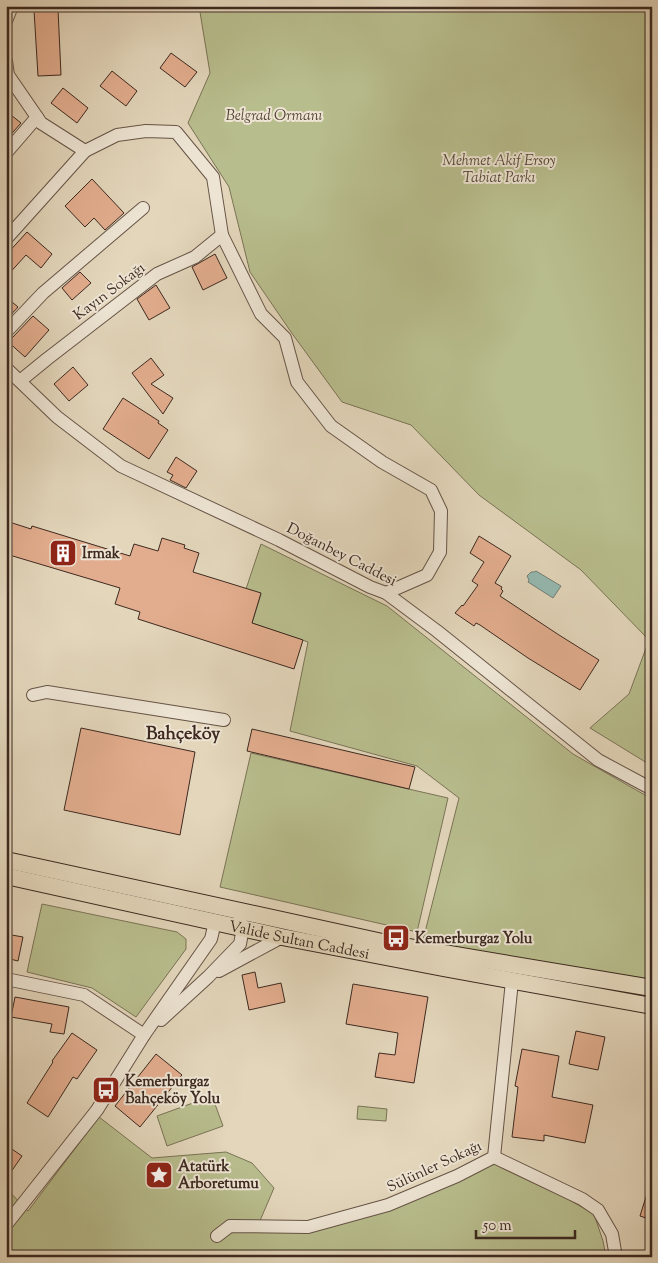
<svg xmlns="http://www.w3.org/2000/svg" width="658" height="1263" font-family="'Sorts Mill Goudy',serif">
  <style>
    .green { fill: #b8bd8d; stroke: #7a7356 }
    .water { fill: #95b9b1; stroke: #727f77 }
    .building { fill: #e2ad8e; stroke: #3d2920 }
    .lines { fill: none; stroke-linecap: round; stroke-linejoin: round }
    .minor-casing { stroke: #665447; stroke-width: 14 }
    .major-casing { stroke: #3d2920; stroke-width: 18 }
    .minor { stroke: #ede4d3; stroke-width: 12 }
    .major { stroke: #e3d6bb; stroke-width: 16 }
    .labels { text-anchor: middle; stroke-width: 4; stroke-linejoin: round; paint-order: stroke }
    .park-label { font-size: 15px; font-style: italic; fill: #564736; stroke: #ede4d3 }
    .street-label { font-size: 15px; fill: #3d2920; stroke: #ede4d3 }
    .poi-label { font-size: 15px; font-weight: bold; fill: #3d2920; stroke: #ede4d3; text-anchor: start }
    .quarter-label { font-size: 18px; font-weight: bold; fill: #3d2920; stroke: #ede4d3 }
  </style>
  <rect width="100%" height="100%" fill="#e3d6bb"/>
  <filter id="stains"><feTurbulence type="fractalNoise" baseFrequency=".004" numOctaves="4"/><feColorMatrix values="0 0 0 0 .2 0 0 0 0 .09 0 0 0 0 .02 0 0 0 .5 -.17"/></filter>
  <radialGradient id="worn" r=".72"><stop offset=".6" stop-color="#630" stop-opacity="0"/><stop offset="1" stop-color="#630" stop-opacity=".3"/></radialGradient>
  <g class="green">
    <path d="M199,6H652V766L590,728L629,694L649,640L581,570L479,495L411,425L342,402L291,332L250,272L229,187L188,123L210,73Z"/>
    <path d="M261,544L387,606L573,754L652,799V981L513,960L423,940L459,798L417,766L290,731L308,642L252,623L261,594L246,589Z"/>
    <path d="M251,753L448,798L417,932L220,887Z"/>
    <path d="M42,904L177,932L186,939V949L136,1017L92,988L27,972Z"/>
    <path d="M212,1096L223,1126L167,1146L157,1116Z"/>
    <path d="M358,1106L387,1109L386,1121L357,1119Z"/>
    <path d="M99,1117L152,1158L226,1152L252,1163L274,1188L256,1230L308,1227L388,1205L494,1157L594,1214L603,1241L606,1257H6V1188L28,1211Z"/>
  </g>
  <path class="water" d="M536,571L561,586L553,598L528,582L529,580L527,576L531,572H534Z"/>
  <g class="building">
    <path d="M58,9L61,75L38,76L34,10Z"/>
    <path d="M171,53L197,72L185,87L160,68Z"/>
    <path d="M112,71L137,91L126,106L100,86Z"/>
    <path d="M63,88L88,108L77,123L51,103Z"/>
    <path d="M6,111L21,123L6,140Z"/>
    <path d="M92,179L124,213L105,230L94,218L85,227L65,206Z"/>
    <path d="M27,232L52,254L41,268L26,255L6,277V255Z"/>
    <path d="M215,254L227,278L203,290L192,267Z"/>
    <path d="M80,272L91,283L72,300L62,288Z"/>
    <path d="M156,285L170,308L149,320L137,299Z"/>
    <path d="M6,297L18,307L6,320Z"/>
    <path d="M33,316L49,330L25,357L6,340L12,338Z"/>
    <path d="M151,358L164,375L151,384L173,398L163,414L132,373Z"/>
    <path d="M73,367L88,385L69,401L54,384Z"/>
    <path d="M123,398L159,421L158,423L168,430L149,459L103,429Z"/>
    <path d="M176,457L197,471L186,488L170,480L173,475L167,472Z"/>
    <path d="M6,521L31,529L32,526L130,556L134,544L158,551L162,538L185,545L184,548L199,553L193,572L261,593L252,623L303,640L294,669L138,619L140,612L115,604L120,588L6,554Z"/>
    <path d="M479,536L511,556L495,583L502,587L501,589L503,591L500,596L559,635L599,660L580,690L528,658L480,625L476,623L474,626L455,613L462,605L463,606L478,585L472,581L484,562L470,553Z"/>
    <path d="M81,728L195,752L180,835L64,810Z"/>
    <path d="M252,729L415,767L409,789L247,751Z"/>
    <path d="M6,934L23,937L18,961L6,958Z"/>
    <path d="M255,972L258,988L281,983L285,1002L249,1010L242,975Z"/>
    <path d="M353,984L428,997L414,1083L375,1077L379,1053L395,1055L398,1033L346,1024Z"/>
    <path d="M15,997L69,1007L64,1034L50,1032L52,1024L11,1017Z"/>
    <path d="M576,1031L605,1037L598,1070L569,1064Z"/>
    <path d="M72,1033L97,1050L77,1079L73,1077L48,1117L27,1103L53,1062L52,1061Z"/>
    <path d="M522,1049L559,1056L552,1097L593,1105L585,1143L544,1135V1141L512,1137L518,1087L515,1086Z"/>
    <path d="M156,1054L182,1075L140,1127L115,1106Z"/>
    <path d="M6,1145L22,1156L6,1179Z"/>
    <path d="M649,1187H652V1220L640,1216Z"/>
  </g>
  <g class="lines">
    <g class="minor-casing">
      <g id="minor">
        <path d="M6,21L12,6"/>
        <path d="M6,61L8,75L41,123L85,151L117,135L146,131L176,132L213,177L222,235L261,314L285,338L297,382L331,426L382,462L431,490L441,511L440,552L427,575L386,593"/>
        <path d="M6,153L37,117"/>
        <path d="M6,239L85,151"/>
        <path d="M6,332L43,293L143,208"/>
        <path d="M6,368L57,417L121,466L279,540L370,587L386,593L437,631L598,760L652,789"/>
        <path d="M20,381L47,359L157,274L195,257L222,235"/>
        <path d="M33,695L47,692L224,720"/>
        <path d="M219,971L282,937"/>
        <path d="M6,979L84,995L144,1035"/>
        <path d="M161,1020L208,977L240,944L243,928L240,920"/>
        <path d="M494,1157L582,1199L598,1210L612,1234L616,1257"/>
        <path d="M6,1225L97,1110L144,1035L211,939L215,922"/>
        <path d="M217,1236L230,1226L308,1227L388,1205L457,1176L494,1157L512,981"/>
      </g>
    </g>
    <g class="major-casing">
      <g id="major">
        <path d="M6,860L396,945L652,988"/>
        <path id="s1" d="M6,876L282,937L443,968L652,1006"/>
      </g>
    </g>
    <use href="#minor" class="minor"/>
    <use href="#major" class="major"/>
  </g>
  <defs>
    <g id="building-square" transform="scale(1.4375)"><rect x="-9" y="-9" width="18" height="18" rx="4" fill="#8f2418" stroke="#ede4d3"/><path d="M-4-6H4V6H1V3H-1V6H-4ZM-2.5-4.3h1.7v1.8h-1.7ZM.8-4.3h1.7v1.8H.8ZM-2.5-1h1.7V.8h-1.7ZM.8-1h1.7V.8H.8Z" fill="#fff"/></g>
    <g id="bus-square" transform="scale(1.4375)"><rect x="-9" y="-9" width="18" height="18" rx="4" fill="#8f2418" stroke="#ede4d3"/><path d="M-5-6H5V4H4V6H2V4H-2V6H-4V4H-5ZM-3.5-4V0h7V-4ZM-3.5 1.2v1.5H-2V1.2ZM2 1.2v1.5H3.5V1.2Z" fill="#fff"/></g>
    <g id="sight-square" transform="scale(1.4375)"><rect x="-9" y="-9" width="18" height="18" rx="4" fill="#8f2418" stroke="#ede4d3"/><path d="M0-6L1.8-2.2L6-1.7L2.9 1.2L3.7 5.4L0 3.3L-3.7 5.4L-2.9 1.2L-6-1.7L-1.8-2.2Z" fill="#fff"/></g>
  </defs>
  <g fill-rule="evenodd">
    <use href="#building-square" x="63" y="553"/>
    <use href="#bus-square" x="396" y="938"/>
    <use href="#bus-square" x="106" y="1090"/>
    <use href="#sight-square" x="159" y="1175"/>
  </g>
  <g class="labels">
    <g class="park-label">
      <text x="274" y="120">Belgrad Ormanı</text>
      <text x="499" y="165">Mehmet Akif Ersoy<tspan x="499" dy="17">Tabiat Parkı</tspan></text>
    </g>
    <g class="street-label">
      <text transform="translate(109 291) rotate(-37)" y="5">Kayın Sokağı</text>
      <text transform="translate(342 554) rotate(27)" y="5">Doğanbey Caddesi</text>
      <text dy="5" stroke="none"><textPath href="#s1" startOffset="300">Valide Sultan Caddesi</textPath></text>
      <text transform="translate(434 1166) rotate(-25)" y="5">Sülünler Sokağı</text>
    </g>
    <g class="poi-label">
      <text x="82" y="558">Irmak</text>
      <text x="415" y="943">Kemerburgaz Yolu</text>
      <text x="125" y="1086">Kemerburgaz<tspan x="125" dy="17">Bahçeköy Yolu</tspan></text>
      <text x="178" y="1171">Atatürk<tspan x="178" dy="17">Arboretumu</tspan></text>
    </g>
    <g class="quarter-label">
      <text x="183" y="739">Bahçeköy</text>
    </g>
  </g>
  <rect width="658" height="1263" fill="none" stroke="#e3d6bb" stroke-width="25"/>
  <rect x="8" y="8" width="643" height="1248" fill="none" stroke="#3d2920" stroke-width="2.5"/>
  <rect x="12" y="12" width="633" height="1238" fill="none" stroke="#3d2920"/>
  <path d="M476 1230v8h99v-8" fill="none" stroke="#3d2920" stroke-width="2.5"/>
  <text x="483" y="1230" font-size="15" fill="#3d2920" stroke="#ede4d3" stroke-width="4" paint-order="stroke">50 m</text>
  <rect width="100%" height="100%" filter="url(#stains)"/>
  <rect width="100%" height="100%" fill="url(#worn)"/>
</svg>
